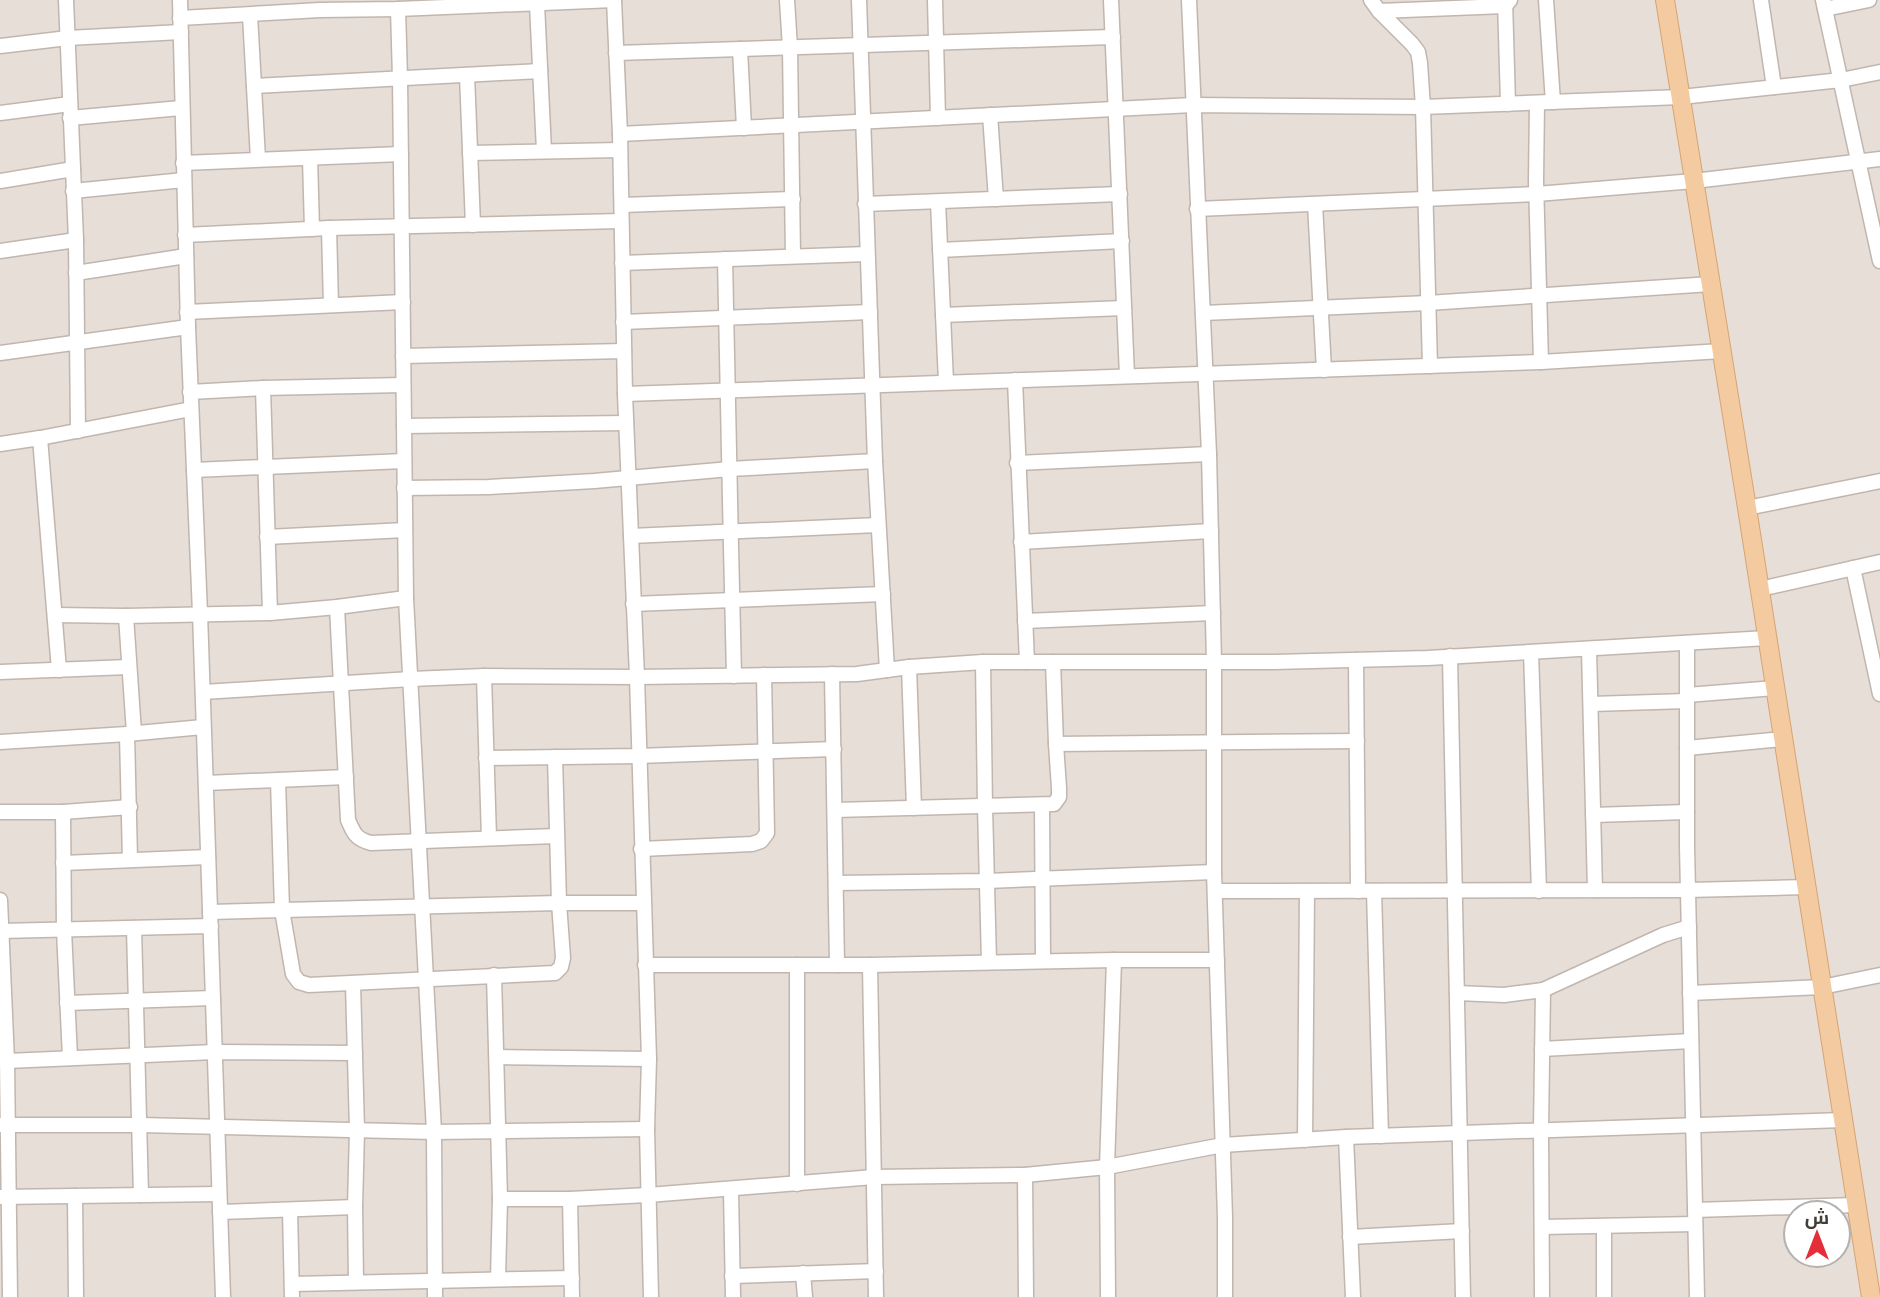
<svg xmlns="http://www.w3.org/2000/svg" width="1880" height="1297" font-family="'Work Sans',Cairo,sans-serif">
  <style>
    .residential { fill: #e6ded7; fill-rule: evenodd }
    .lines { fill: none; stroke-linecap: round; stroke-linejoin: round }
    .minor-casing { stroke: #c0b6af; stroke-width: 17 }
    .major-casing { stroke: #d7a372; stroke-width: 20 }
    .minor { stroke: #fff; stroke-width: 14 }
    .major { stroke: #f4caa1; stroke-width: 18 }
  </style>
  <rect width="100%" height="100%" fill="#f3eee9"/>
  <path class="residential" d="M0,0H1880V1297H0ZM1796,1213H1838V1255H1796Z"/>
  <g class="lines">
    <g class="minor-casing">
      <g id="minor">
        <path d="M66,0L76,240L78,431"/>
        <path d="M180,0L188,327L200,613L223,1297"/>
        <path d="M614,0L620,134L625,394L637,677L649,1059L647,1129L651,1297"/>
        <path d="M787,0L790,48L793,256"/>
        <path d="M859,0L875,461L887,670"/>
        <path d="M935,0L938,118"/>
        <path d="M1111,0L1127,376"/>
        <path d="M1189,0L1209,454L1214,662V872L1225,1217V1297"/>
        <path d="M1371,0L1379,11L1412,44L1418,52L1420,63L1423,107L1430,366"/>
        <path d="M1505,0L1508,104"/>
        <path d="M1546,0L1553,102"/>
        <path d="M1761,0L1774,87"/>
        <path d="M1823,0L1880,261"/>
        <path d="M537,4L544,151"/>
        <path d="M398,9L400,78L406,598L434,1132L435,1297"/>
        <path d="M1825,9L1869,0"/>
        <path d="M1379,11L1505,6L1510,0"/>
        <path d="M250,15L258,159"/>
        <path d="M180,18L320,10L398,9L614,0"/>
        <path d="M0,46L68,38L181,32"/>
        <path d="M740,49L744,128"/>
        <path d="M616,53L1113,37"/>
        <path d="M467,75L473,225"/>
        <path d="M254,86L540,71"/>
        <path d="M1537,103L1536,181L1541,362"/>
        <path d="M0,113L70,104"/>
        <path d="M990,115L996,199"/>
        <path d="M70,118L181,108"/>
        <path d="M620,134L1193,105L1423,107L1681,97L1841,80L1880,72"/>
        <path d="M470,153L620,150"/>
        <path d="M310,158L312,229"/>
        <path d="M183,163L401,154"/>
        <path d="M0,181L73,169"/>
        <path d="M73,191L184,180"/>
        <path d="M938,202L946,382"/>
        <path d="M865,204L1120,194"/>
        <path d="M1315,204L1324,370"/>
        <path d="M622,205L793,199"/>
        <path d="M1197,209L1537,194L1694,181L1880,159"/>
        <path d="M329,228L331,305"/>
        <path d="M185,235L329,228L621,221"/>
        <path d="M940,250L1122,241"/>
        <path d="M0,251L76,240"/>
        <path d="M725,259C727,398 731,537 734,676"/>
        <path d="M622,263L867,254"/>
        <path d="M76,273L186,256"/>
        <path d="M187,312L403,302"/>
        <path d="M1203,313L1428,303L1711,284"/>
        <path d="M943,315L1124,308"/>
        <path d="M623,322L870,312"/>
        <path d="M0,353L188,327"/>
        <path d="M403,356L624,351"/>
        <path d="M1015,380L1027,662"/>
        <path d="M263,388L270,613"/>
        <path d="M190,392L263,388L403,385"/>
        <path d="M625,394L1541,362L1722,351"/>
        <path d="M404,426L626,423"/>
        <path d="M40,438L59,670"/>
        <path d="M0,444L40,438L191,409"/>
        <path d="M1017,463L1209,454"/>
        <path d="M194,470L404,461"/>
        <path d="M404,488L489,487L594,481L730,469L875,461"/>
        <path d="M1747,508L1880,481"/>
        <path d="M631,536L878,525"/>
        <path d="M267,537L405,530"/>
        <path d="M1021,542L1211,531"/>
        <path d="M1853,568L1880,694"/>
        <path d="M1760,589L1880,562"/>
        <path d="M633,604L883,594"/>
        <path d="M337,607L348,820C354,834 356,839 371,843L556,836"/>
        <path d="M55,615L126,616L270,613L337,607L406,598"/>
        <path d="M126,616L134,733"/>
        <path d="M1025,621L1213,613"/>
        <path d="M1687,643V846L1697,1297"/>
        <path d="M1589,649L1595,890"/>
        <path d="M1531,652L1539,891"/>
        <path d="M1450,656L1463,1297"/>
        <path d="M1356,660L1358,891"/>
        <path d="M983,662L985,807L989,962"/>
        <path d="M909,667L914,808"/>
        <path d="M0,672L129,667"/>
        <path d="M832,674L837,965"/>
        <path d="M484,676L489,838"/>
        <path d="M203,692L411,679L484,676L637,677L857,674L909,667L983,662H1274L1428,658L1767,638"/>
        <path d="M1687,695L1775,688"/>
        <path d="M1591,704L1687,701"/>
        <path d="M127,734L130,860"/>
        <path d="M0,742L127,734L203,727"/>
        <path d="M1056,744L1357,741"/>
        <path d="M1687,748L1783,739"/>
        <path d="M486,758L638,756L834,749"/>
        <path d="M278,780L282,910L293,974L299,982L309,985L555,973L561,967L563,958L559,903L555,757"/>
        <path d="M206,783L346,777"/>
        <path d="M1042,806L1043,961"/>
        <path d="M835,810L1054,804L1059,797V788L1056,744L1053,662"/>
        <path d="M0,812H63L130,807"/>
        <path d="M63,812L64,930L70,1058"/>
        <path d="M1593,815L1687,812"/>
        <path d="M641,849L752,844L761,841L767,833L764,675"/>
        <path d="M63,863L208,857"/>
        <path d="M836,883L987,881L1214,872"/>
        <path d="M1215,891L1688,890L1806,887"/>
        <path d="M1374,891L1381,1136"/>
        <path d="M0,900L7,1061L10,1297"/>
        <path d="M210,912L559,903H643"/>
        <path d="M134,928L141,1195"/>
        <path d="M0,931L211,926"/>
        <path d="M645,965H870L1114,960H1217"/>
        <path d="M870,965L876,1297"/>
        <path d="M494,975L500,1199L498,1279"/>
        <path d="M353,984L357,1130L355,1207L356,1282"/>
        <path d="M1457,993L1504,995L1543,990L1663,935L1689,927"/>
        <path d="M1690,993L1822,987L1880,975"/>
        <path d="M67,1003L213,998"/>
        <path d="M1542,1049L1691,1041"/>
        <path d="M497,1057L649,1059"/>
        <path d="M0,1058L7,1061L215,1052L355,1053"/>
        <path d="M0,1125H140L434,1132L647,1129"/>
        <path d="M1346,1137L1353,1297"/>
        <path d="M1305,1140L1307,891"/>
        <path d="M1025,1175L1026,1297"/>
        <path d="M797,1184V965"/>
        <path d="M731,1190L733,1297"/>
        <path d="M75,1196L76,1297"/>
        <path d="M0,1197L219,1194"/>
        <path d="M500,1199H570L648,1195L874,1177L1025,1175L1107,1167L1223,1145L1346,1137L1843,1120"/>
        <path d="M570,1199L572,1297"/>
        <path d="M290,1210L292,1297"/>
        <path d="M1695,1210L1855,1205"/>
        <path d="M220,1212L355,1207"/>
        <path d="M1542,1227L1695,1224"/>
        <path d="M1350,1237L1462,1231"/>
        <path d="M803,1273L805,1297"/>
        <path d="M732,1276L876,1271"/>
        <path d="M292,1284L572,1278"/>
        <path d="M1108,1297L1107,1167L1114,960"/>
        <path d="M1542,1297L1541,1130L1543,990"/>
        <path d="M1604,1297V1226"/>
      </g>
    </g>
    <g class="major-casing">
      <path id="major" d="M1665,0L1747,508L1871,1297"/>
    </g>
    <use href="#minor" class="minor"/>
    <use href="#major" class="major"/>
  </g>
  <g transform="translate(1817 1234)"><circle r="33" fill="#ffffff" stroke="#b5b1af" stroke-width="2"/>
  <path d="M0-5L12 26L0 18L-12 26Z" fill="#e42f3a"/>
  <text y="-10" font-size="19" font-weight="bold" text-anchor="middle" fill="#453d38">ش</text>
  </g>
</svg>
